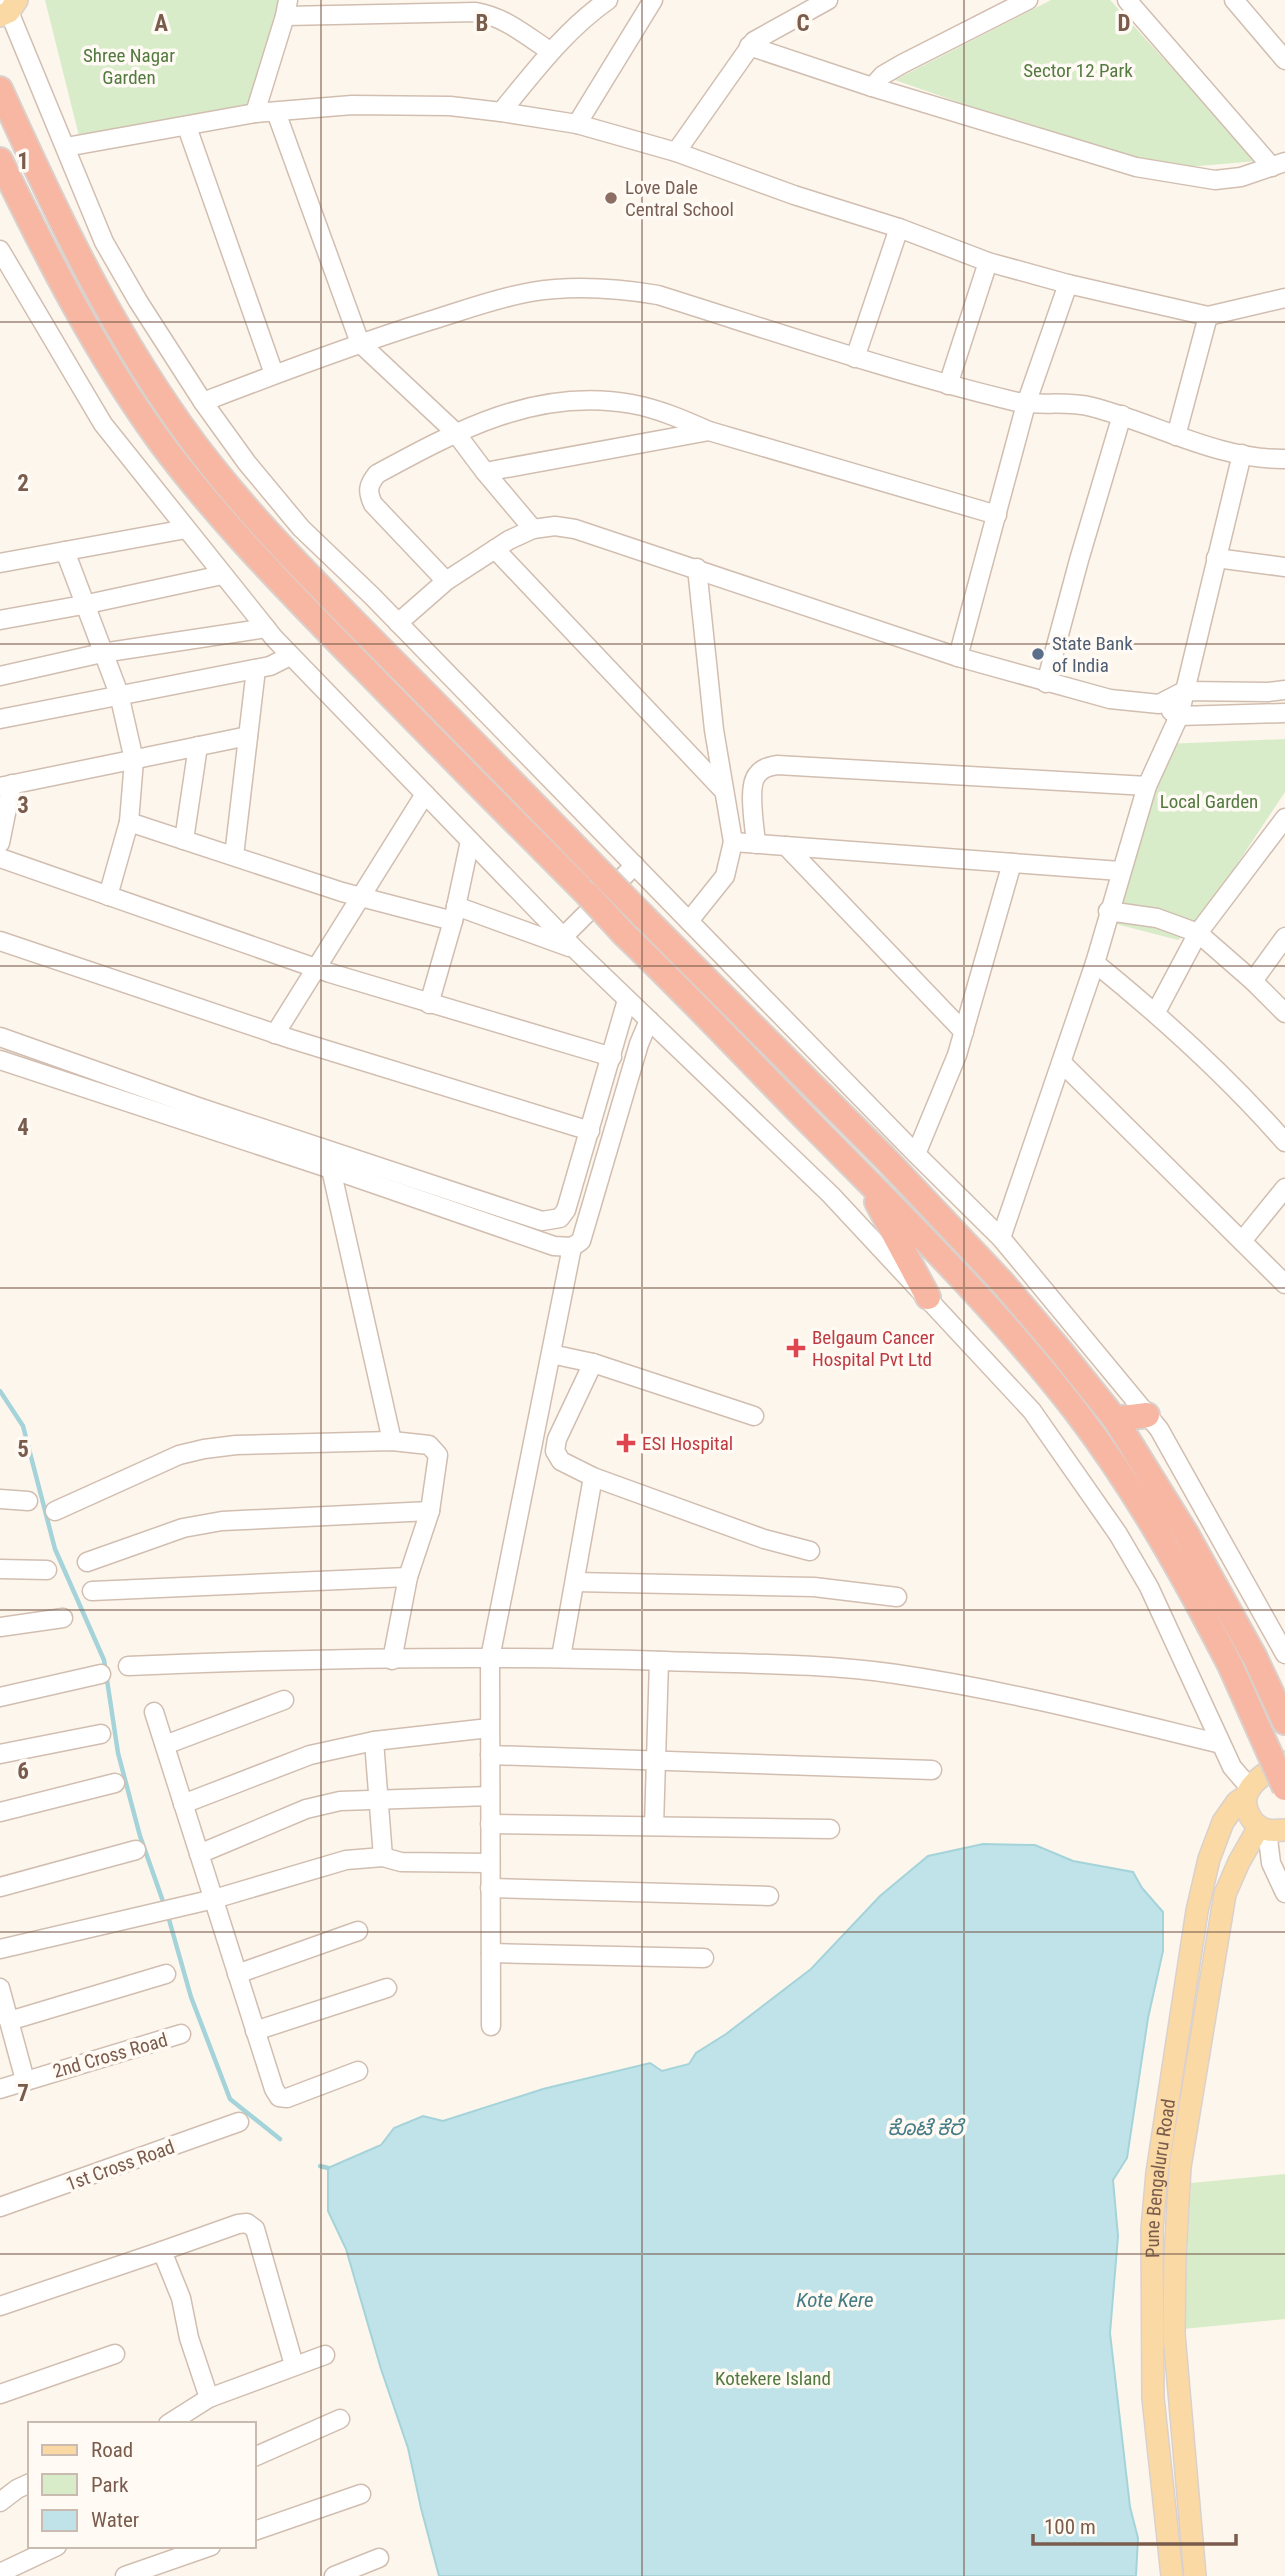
<svg xmlns="http://www.w3.org/2000/svg" width="1285" height="2576" font-family="'Roboto Condensed','Noto Sans Kannada',sans-serif">
  <style>
    .green { fill: #d8ecc9 }
    .water { fill: #bfe3e8; stroke: #a5d3da; stroke-width: 2 }
    .lines { fill: none; stroke-linecap: round; stroke-linejoin: round }
    .stream { stroke: #a5d3da; stroke-width: 4.5 }
    .minor-casing { stroke: #d1beb0; stroke-width: 21 }
    .major-casing { stroke: #dad1cd; stroke-width: 24 }
    .highway-casing { stroke: #dad1cd; stroke-width: 28 }
    .minor { stroke: #fff; stroke-width: 18 }
    .major { stroke: #fbd9a5; stroke-width: 21 }
    .highway { stroke: #f7b7a3; stroke-width: 24 }
    .highway-bridge-casing { stroke: #dad1cd; stroke-width: 28; stroke-linecap: butt }
    .highway-bridge { stroke: #f7b7a3; stroke-width: 24 }
    .grid { fill: none; stroke: #7a5c4d; stroke-width: 2; stroke-opacity: 0.55 }
    .education-dot { fill: #8d6e63; stroke: #fffaf3; stroke-width: 2.5 }
    .service-dot { fill: #5c6f8a; stroke: #fffaf3; stroke-width: 2.5 }
    .health-dot { fill: #e0444e; stroke: #fffaf3; stroke-width: 2.5 }
    .labels { text-anchor: middle; stroke-width: 7; stroke-linejoin: round; paint-order: stroke }
    .park-label { font-size: 19px; fill: #537a41; stroke: #fffaf3 }
    .education-label { font-size: 19px; fill: #785e54; stroke: #fffaf3; text-anchor: start }
    .service-label { font-size: 19px; fill: #4e5e75; stroke: #fffaf3; text-anchor: start }
    .health-label { font-size: 19px; fill: #be3a42; stroke: #fffaf3; text-anchor: start }
    .street-label { font-size: 19px; fill: #7a5c4d; stroke: #fffaf3 }
    .water-label { font-size: 21px; font-style: italic; fill: #437c86; stroke: #fffaf3 }
    .grid-label { font-size: 23px; text-anchor: middle; font-weight: bold; fill: #7a5c4d; stroke: #fffaf3; stroke-width: 7; stroke-linejoin: round; paint-order: stroke }
  </style>
  <rect width="100%" height="100%" fill="#fdf6ec"/>
  <g class="green">
    <path d="M45,0H279L250,117L80,140Z"/>
    <path d="M1051,0H1110L1257,161L1152,170L895,80Z"/>
    <path d="M1285,739V792L1194,929L1178,940L1112,923L1165,744Z"/>
    <path d="M1285,2174V2319L1183,2329L1191,2183Z"/>
  </g>
  <path class="water" d="M983,1844L1035,1845L1073,1861L1133,1872L1142,1888L1163,1912V1951L1148,2018L1127,2158L1113,2180L1118,2236L1110,2333L1130,2507L1138,2538L1136,2576H439L421,2508L408,2448L381,2369L346,2249L328,2211V2168L381,2145L394,2128L423,2116L443,2121L543,2089L650,2063L662,2071L689,2064L696,2053L726,2034L811,1969L880,1896L928,1856Z"/>
  <g class="lines">
    <g class="stream">
      <path d="M0,1391L23,1426L55,1549L104,1660L118,1753L140,1836L165,1907"/>
      <path d="M168,1916L191,1997L230,2099L280,2139"/>
      <path d="M320,2166L328,2168"/>
    </g>
    <g class="minor-casing">
      <g id="minor">
        <path d="M288,0L285,16L476,12C505,17 527,36 551,52"/>
        <path d="M1127,0L1272,167"/>
        <path d="M1234,0L1285,60"/>
        <path d="M5,2L104,242L138,301L203,402L247,463L301,528L372,596L916,1154L1001,1238L1159,1429L1285,1654"/>
        <path d="M749,46L872,87L1136,167L1215,180L1241,177L1285,162"/>
        <path d="M872,87L883,75L902,64L1028,0"/>
        <path d="M276,112L360,343L455,432L485,472L533,529"/>
        <path d="M501,112C534,72 565,30 608,0"/>
        <path d="M255,113L285,16"/>
        <path d="M577,124L653,0"/>
        <path d="M187,127L274,374"/>
        <path d="M66,147L255,113L352,105L450,106L501,112L577,124L676,152L794,195L899,228L988,262L1068,284L1208,316L1285,298"/>
        <path d="M676,152L754,41L828,0"/>
        <path d="M0,250L103,424L274,638L575,949L831,1195L1032,1411L1118,1534L1149,1587L1232,1767L1250,1788"/>
        <path d="M855,358L899,228"/>
        <path d="M948,385L988,262"/>
        <path d="M203,402C278,373 352,345 429,321C462,311 496,298 531,292C573,285 616,288 658,295C776,332 893,372 1013,401C1039,407 1066,400 1092,407C1155,423 1218,460 1285,459"/>
        <path d="M1176,436L1208,316"/>
        <path d="M485,472L709,431"/>
        <path d="M495,549L723,790"/>
        <path d="M65,551L119,694L134,760L129,822L342,892L453,921"/>
        <path d="M1216,558L1285,567"/>
        <path d="M0,563L186,529"/>
        <path d="M446,581L373,504C367,491 368,485 377,474C458,430 537,387 632,404C659,409 684,420 709,431L997,515"/>
        <path d="M0,620L83,605L222,575"/>
        <path d="M398,623L446,581L509,540L533,529L555,526L575,529L958,657L1110,699L1159,704L1184,691L1268,692L1285,690"/>
        <path d="M958,657L1026,404L1068,284"/>
        <path d="M0,676L102,653L266,628"/>
        <path d="M1046,683L1079,560L1122,415"/>
        <path d="M1171,711L1179,716L1285,713"/>
        <path d="M0,719L270,666L290,656"/>
        <path d="M0,787L248,736"/>
        <path d="M184,840L198,746"/>
        <path d="M733,842L1120,871"/>
        <path d="M0,843L12,784"/>
        <path d="M756,844C755,828 747,787 757,775C762,768 768,767 777,765L1147,786"/>
        <path d="M786,846L964,1032"/>
        <path d="M234,856L256,669"/>
        <path d="M0,858L330,973L612,1057"/>
        <path d="M108,896L129,822"/>
        <path d="M456,906L569,947"/>
        <path d="M1108,911L1157,918L1198,933L1285,818"/>
        <path d="M689,921L725,876L733,842L714,730L697,568"/>
        <path d="M563,937L635,865"/>
        <path d="M0,941L291,1039L590,1131"/>
        <path d="M1095,963C1163,1018 1227,1076 1285,1142"/>
        <path d="M1253,981L1285,937"/>
        <path d="M429,1004L453,921L470,841"/>
        <path d="M1156,1012L1198,933L1253,981L1285,1013"/>
        <path d="M275,1034L425,794"/>
        <path d="M0,1037L198,1107L542,1221L560,1218L566,1210L627,1000"/>
        <path d="M0,1060L331,1169L554,1246L572,1247L581,1241L639,1044L649,1020"/>
        <path d="M1062,1063L1285,1284"/>
        <path d="M916,1154L957,1055L1012,863"/>
        <path d="M331,1169L392,1441"/>
        <path d="M1001,1238L1095,963L1147,786L1179,716L1242,454"/>
        <path d="M1242,1241L1285,1188"/>
        <path d="M551,1354L593,1363L754,1416"/>
        <path d="M593,1363L557,1439L555,1451L561,1461L593,1477L764,1539L810,1551"/>
        <path d="M0,1499L28,1501"/>
        <path d="M55,1511L179,1455L204,1449L236,1445L392,1441L429,1445L438,1455L430,1511L408,1577L392,1660"/>
        <path d="M87,1562L183,1528L222,1521L430,1511"/>
        <path d="M0,1569L47,1570"/>
        <path d="M575,1582L814,1587L897,1597"/>
        <path d="M92,1591L408,1577"/>
        <path d="M0,1627L63,1618"/>
        <path d="M561,1657L593,1477"/>
        <path d="M128,1666C307,1658 486,1655 665,1661C742,1664 820,1663 896,1674C1006,1690 1114,1718 1221,1744"/>
        <path d="M0,1697L101,1674"/>
        <path d="M154,1712L274,2089L279,2097L287,2098L358,2071"/>
        <path d="M374,1741L383,1857"/>
        <path d="M165,1745L284,1700"/>
        <path d="M0,1754L101,1734"/>
        <path d="M490,1755L932,1770"/>
        <path d="M183,1804L310,1755L374,1741L489,1728"/>
        <path d="M0,1812L115,1783"/>
        <path d="M490,1824L830,1829"/>
        <path d="M654,1826L659,1661"/>
        <path d="M1267,1830L1271,1863L1285,1893"/>
        <path d="M199,1854L306,1809L340,1801L490,1796"/>
        <path d="M0,1887L136,1850"/>
        <path d="M490,1888L769,1896"/>
        <path d="M0,1949L214,1899L346,1860L383,1857L401,1862L490,1863"/>
        <path d="M491,1953L704,1958"/>
        <path d="M237,1974L358,1931"/>
        <path d="M0,1988L25,2080"/>
        <path d="M9,2021L166,1974"/>
        <path d="M491,2026L490,1658L572,1247"/>
        <path d="M255,2031L387,1988"/>
        <path d="M0,2089L181,2034"/>
        <path d="M0,2207L239,2122"/>
        <path d="M162,2251L238,2224L247,2223L255,2229L294,2365"/>
        <path d="M0,2306L162,2251L181,2298L189,2338L209,2398"/>
        <path d="M0,2394L115,2354"/>
        <path d="M168,2424L209,2398L325,2355"/>
        <path d="M254,2457L340,2419"/>
        <path d="M0,2502L17,2489L30,2483"/>
        <path d="M254,2531L361,2494"/>
        <path d="M0,2573L57,2546"/>
        <path d="M125,2576L211,2546"/>
        <path d="M334,2576L379,2558"/>
      </g>
    </g>
    <g class="major-casing">
      <g id="major">
        <path d="M0,16L9,12L17,0"/>
        <path d="M1285,1762C1273,1769 1256,1777 1249,1790C1240,1804 1251,1827 1268,1830C1273,1831 1280,1830 1285,1830"/>
        <path id="s1" d="M1172,2576L1153,2398L1152,2229L1157,2173L1197,1911L1209,1859L1223,1822L1237,1802L1246,1796"/>
        <path d="M1195,2576L1174,2334L1175,2258L1180,2167L1225,1894L1239,1862L1259,1827"/>
      </g>
    </g>
    <g class="highway-casing">
      <g id="highway">
        <path d="M0,89C53,206 105,318 180,424C240,509 315,582 388,656C459,727 529,799 599,871"/>
        <path d="M0,160C47,257 96,353 159,440C215,516 283,585 349,653C428,734 507,814 587,894"/>
        <path d="M643,916L884,1157L1001,1281L1059,1349L1115,1419L1187,1535L1254,1656L1285,1722"/>
        <path d="M624,934C689,996 750,1062 813,1126C903,1217 996,1308 1075,1410C1136,1490 1185,1577 1231,1667"/>
        <path d="M877,1202L928,1297"/>
        <path d="M1115,1419L1147,1415"/>
      </g>
    </g>
    <use href="#minor" class="minor"/>
    <use href="#major" class="major"/>
    <use href="#highway" class="highway"/>
    <g class="highway-bridge-casing">
      <g id="highway-bridge">
        <path d="M599,871L643,916"/>
        <path d="M587,894L624,934"/>
        <path d="M1231,1667L1285,1788"/>
      </g>
    </g>
    <use href="#highway-bridge" class="highway-bridge"/>
  </g>
  <path class="grid" d="M321,0V2576M642,0V2576M964,0V2576M0,322H1285M0,644H1285M0,966H1285M0,1288H1285M0,1610H1285M0,1932H1285M0,2254H1285"/>
  <circle class="education-dot" cx="611" cy="198" r="7"/>
  <circle class="service-dot" cx="1038" cy="654" r="7"/>
  <g class="health-dot">
    <path d="M792.5 1337.5h7v7h7v7h-7v7h-7v-7h-7v-7h7z"/>
    <path d="M622.5 1432.5h7v7h7v7h-7v7h-7v-7h-7v-7h7z"/>
  </g>
  <g class="labels">
    <g class="park-label">
      <text x="129" y="62">Shree Nagar<tspan x="129" dy="22">Garden</tspan></text>
      <text x="1078" y="77">Sector 12 Park</text>
      <text x="1209" y="808">Local Garden</text>
      <text x="773" y="2385">Kotekere Island</text>
    </g>
    <g class="education-label">
      <text x="625" y="194">Love Dale<tspan x="625" dy="22">Central School</tspan></text>
    </g>
    <g class="service-label">
      <text x="1052" y="650">State Bank<tspan x="1052" dy="22">of India</tspan></text>
    </g>
    <g class="health-label">
      <text x="812" y="1344">Belgaum Cancer<tspan x="812" dy="22">Hospital Pvt Ltd</tspan></text>
      <text x="642" y="1450">ESI Hospital</text>
    </g>
    <g class="street-label">
      <text transform="translate(110 2055) rotate(-16)" y="7">2nd Cross Road</text>
      <text transform="translate(120 2165) rotate(-20)" y="7">1st Cross Road</text>
      <text dy="7" stroke="none"><textPath href="#s1" startOffset="399">Pune Bengaluru Road</textPath></text>
    </g>
    <g class="water-label">
      <text x="925" y="2135">ಕೊಟೆ ಕೆರೆ</text>
      <text x="835" y="2307">Kote Kere</text>
    </g>
  </g>
  <g class="grid-label">
    <text x="161" y="31">A</text>
    <text x="482" y="31">B</text>
    <text x="803" y="31">C</text>
    <text x="1124" y="31">D</text>
    <text x="23" y="169">1</text>
    <text x="23" y="491">2</text>
    <text x="23" y="813">3</text>
    <text x="23" y="1135">4</text>
    <text x="23" y="1457">5</text>
    <text x="23" y="1779">6</text>
    <text x="23" y="2101">7</text>
  </g>
  <rect x="28" y="2422" width="228" height="126" fill="#fffaf3" stroke="#cabbb1" stroke-width="2"/>
  <rect x="42" y="2445" width="35" height="10" fill="#fbd9a5" stroke="#cabbb1" stroke-width="2"/>
  <text x="91" y="2457" font-size="21" fill="#7a5c4d">Road</text>
  <rect x="42" y="2474" width="35" height="21" fill="#d8ecc9" stroke="#cabbb1" stroke-width="2"/>
  <text x="91" y="2492" font-size="21" fill="#7a5c4d">Park</text>
  <rect x="42" y="2510" width="35" height="21" fill="#bfe3e8" stroke="#cabbb1" stroke-width="2"/>
  <text x="91" y="2527" font-size="21" fill="#7a5c4d">Water</text>
  <path d="M1033 2534v10h203v-10" fill="none" stroke="#7a5c4d" stroke-width="3.5"/>
  <text x="1044" y="2534" font-size="21" fill="#7a5c4d" stroke="#fffaf3" stroke-width="5" paint-order="stroke">100 m</text>
</svg>
